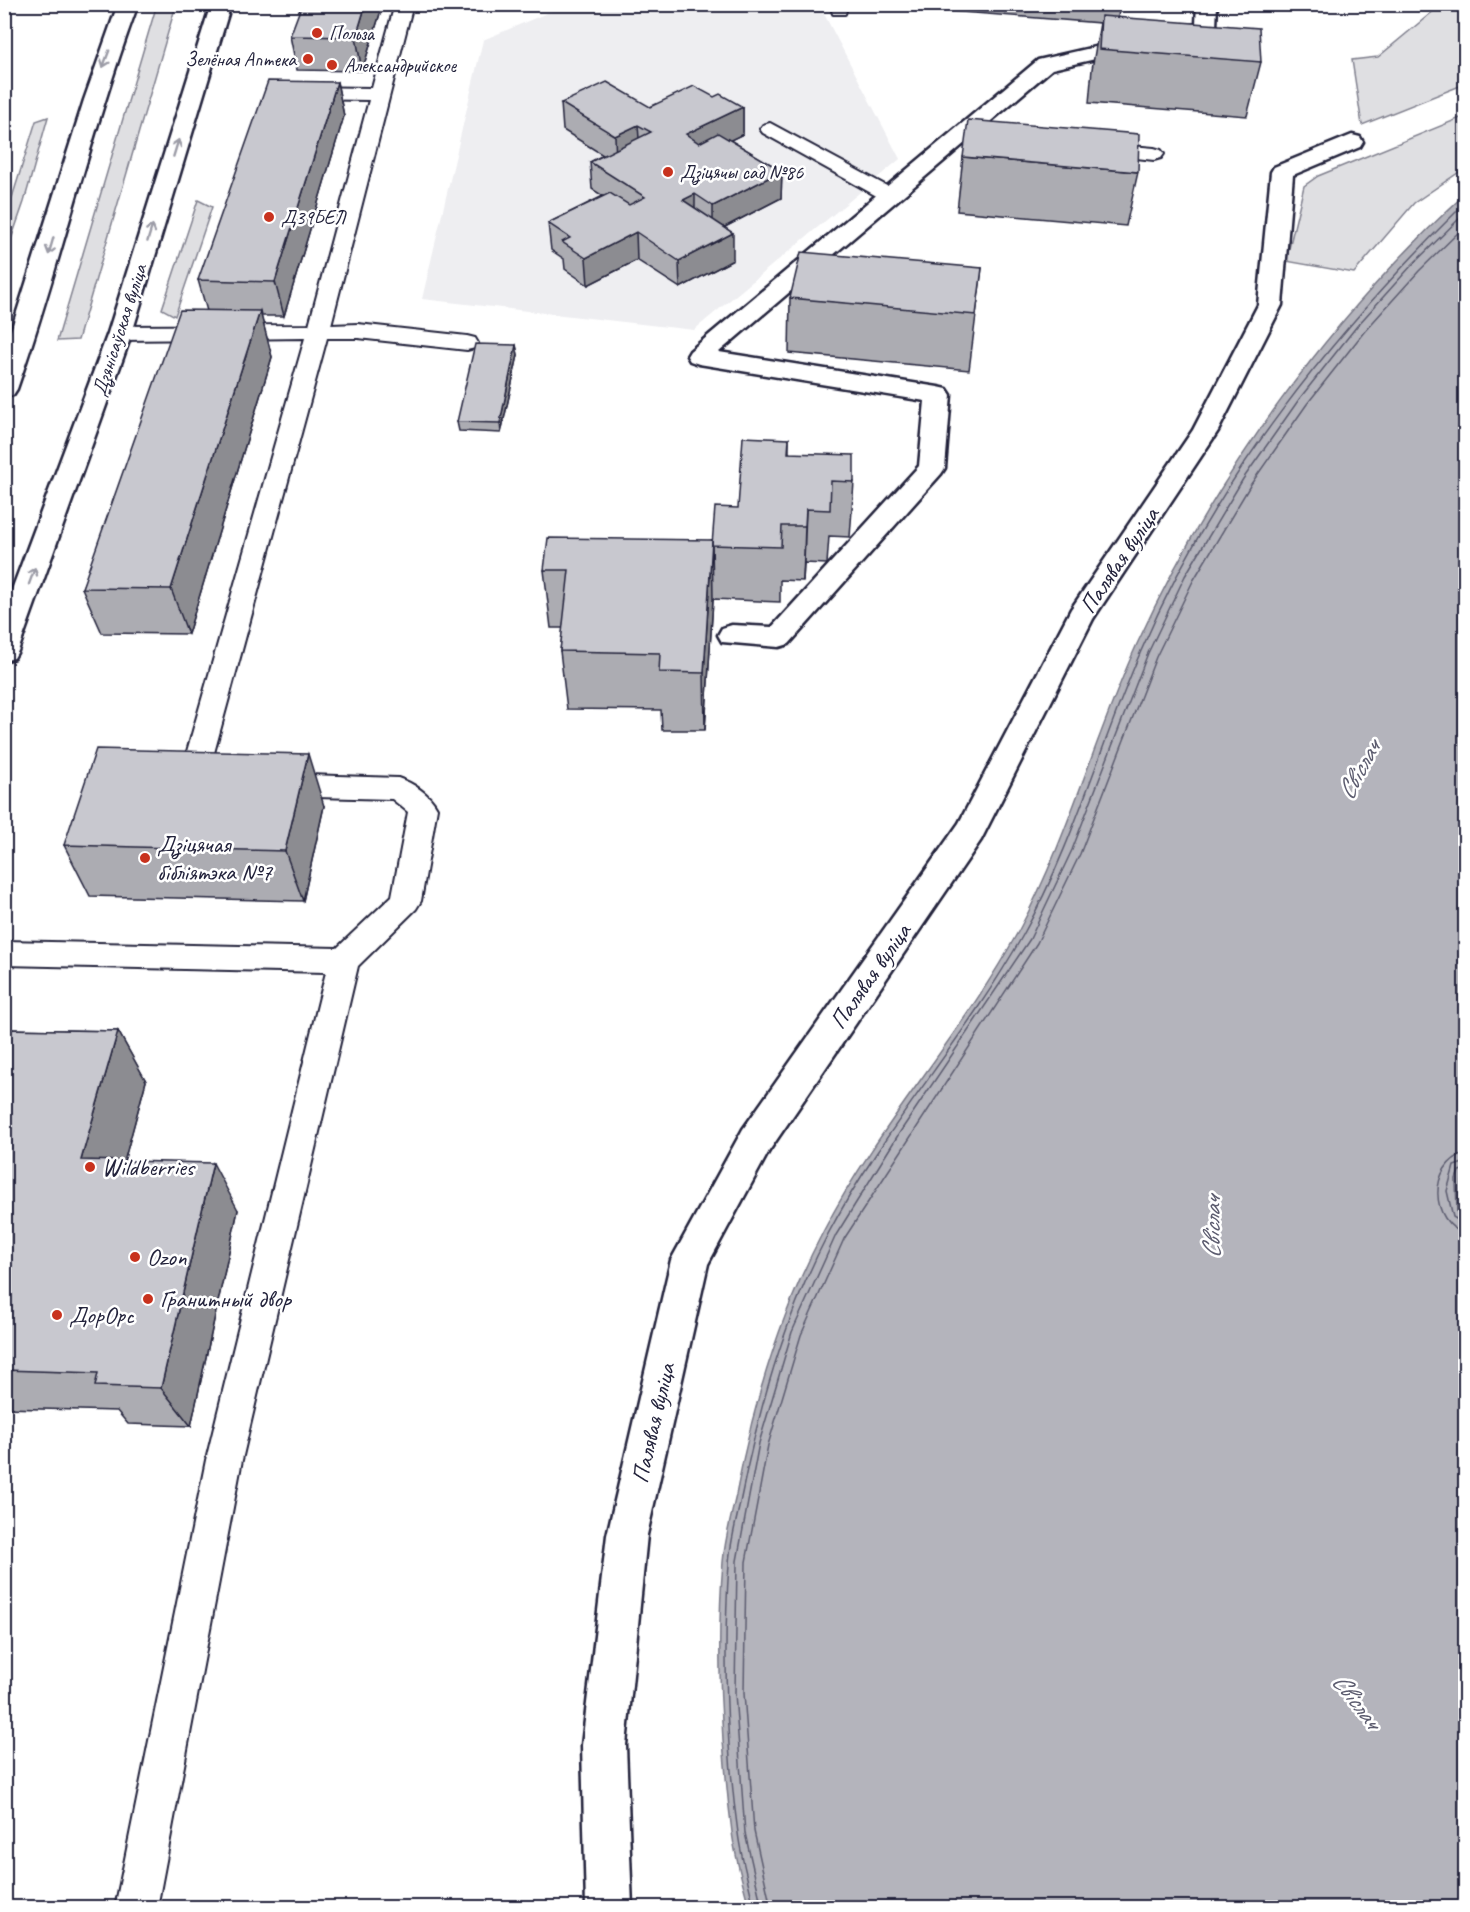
<svg xmlns="http://www.w3.org/2000/svg" width="1470" height="1912" font-family="Caveat,sans-serif">
  <style>
    .built { fill: #eeeef1 }
    .green { fill: #dfdfe2; stroke: #80808e; stroke-width: 1.5 }
    .water { fill: #b4b4bc; stroke: #7a7a88; stroke-width: 1.5 }
    .lines { fill: none; stroke-linecap: round; stroke-linejoin: round }
    .shore { stroke: #5c5c6f; stroke-width: 1.5 }
    .service-casing { stroke: #22223b; stroke-width: 4 }
    .minor-casing { stroke: #22223b; stroke-width: 5 }
    .primary-casing { stroke: #22223b; stroke-width: 5 }
    .service { fill: #fff; fill-rule: evenodd }
    .minor { fill: #fff; fill-rule: evenodd }
    .primary { fill: #fff; fill-rule: evenodd }
    .wall { fill: #acacb2; stroke: #22223b; stroke-width: 1.5 }
    .shaded-wall { fill: #8c8c91; stroke: #22223b; stroke-width: 1.5 }
    .building { fill: #c8c8cf; stroke: #22223b; stroke-width: 1.5 }
    .oneway { stroke: #9c9ca7 }
    .poi-dot { fill: #c8321e; stroke: #fff; stroke-width: 2 }
    .labels { text-anchor: middle; stroke-width: 5; stroke-linejoin: round; paint-order: stroke }
    .far-poi-label { font-size: 20px; fill: #22223b; stroke: #fff; text-anchor: start }
    .far-street-label { font-size: 20px; fill: #22223b; stroke: #fff }
    .street-label { font-size: 24px; fill: #22223b; stroke: #fff }
    .poi-label { font-size: 24px; fill: #22223b; stroke: #fff; text-anchor: start }
    .water-label { font-size: 26px; font-style: italic; fill: #5c5c6f; stroke: #fff }
  </style>
  <rect width="100%" height="100%" fill="#fff"/>
  <filter id="ink" filterUnits="userSpaceOnUse"><feTurbulence type="fractalNoise" baseFrequency=".0167" numOctaves="2"/><feDisplacementMap in="SourceGraphic" scale="12" xChannelSelector="R" yChannelSelector="G"/><feConvolveMatrix kernelMatrix="1 2 1 2 8 2 1 2 1" color-interpolation-filters="sRGB"/></filter>
  <g filter="url(#ink)">
    <path class="built" d="M566,5H686L822,10L900,159L694,330L422,299L483,40Z"/>
    <g class="green">
      <path d="M157,4L176,5L78,340L57,341Z"/>
      <path d="M1442,4L1465,5V84L1362,125L1352,60L1378,57Z"/>
      <path d="M1465,116V168L1414,203L1354,273L1286,261L1304,186L1318,176Z"/>
      <path d="M48,117L24,202L5,257V220L36,121Z"/>
      <path d="M198,200L212,207L175,316L162,309Z"/>
    </g>
    <path class="water" d="M1465,194L1466,1165C1460,1184 1459,1213 1466,1232L1465,1907H749C743,1883 735,1857 732,1832C721,1748 716,1646 723,1562C725,1539 731,1517 736,1495C753,1404 780,1313 824,1230C879,1124 962,1035 1019,930C1068,839 1094,738 1137,644C1214,476 1329,319 1465,194Z"/>
    <g class="lines">
      <g class="shore">
        <path d="M1466,1153C1428,1164 1429,1223 1466,1234"/>
        <path d="M1466,1162L1454,1166L1447,1191L1453,1217L1466,1225"/>
        <path d="M1466,1169L1459,1171L1456,1179L1457,1212L1466,1218"/>
        <path d="M754,1908C749,1883 741,1858 738,1833C726,1748 723,1649 729,1564C730,1542 737,1519 741,1498C759,1406 785,1316 828,1234C883,1129 965,1039 1023,935C1073,846 1100,745 1141,651C1214,480 1334,332 1466,202"/>
        <path d="M762,1908L745,1833L735,1693L737,1561L759,1443L792,1332L836,1235L900,1132L1030,939L1072,850L1148,653L1185,576L1243,479L1300,398L1357,326L1412,265L1466,212"/>
        <path d="M771,1908L754,1831L744,1693L746,1562L768,1445L801,1335L844,1239L1037,943L1080,854L1156,657L1193,581L1251,484L1307,404L1364,332L1419,271L1466,225"/>
      </g>
      <g class="service-casing">
        <g id="service">
          <path d="M395,4H413L331,325L358,324L467,336L475,338L478,343L475,348L467,350L358,338H327L208,775L214,783L210,790L200,794L182,790L178,783L305,338L120,340L112,338L109,333L112,328L120,326L309,325L369,100L299,99L289,93L299,87L372,88Z"/>
          <path d="M830,4H848L845,14H833Z"/>
          <path d="M770,123L896,191L899,195L896,199H882L763,133L760,129L763,125Z"/>
          <path d="M1099,143L1154,148L1161,150L1164,154L1161,158L1154,160L1092,153L1089,149L1092,145Z"/>
          <path d="M278,774L398,778C413,783 430,794 437,808L421,901L416,909L358,966L242,1460L157,1908H115L206,1460L326,972L4,965V941L337,948L392,896L408,812L392,799L278,796L268,792L264,785L268,778Z"/>
        </g>
      </g>
      <g class="minor-casing">
        <g id="minor">
          <path d="M1197,4H1217L1216,28L1213,32L1052,69L719,352L938,387L947,389L951,395L945,468L941,474L789,644L779,647L722,642L718,635L722,628L732,625L772,627L919,466L925,401L699,364L690,361L687,356L690,351L1038,60L1196,24Z"/>
          <path d="M1352,135L1360,137L1363,142L1360,147L1293,175L1282,305L1218,431L1093,619L981,840L769,1151L708,1264L647,1535L626,1745L632,1908H586L582,1745L607,1535L671,1260L743,1129L959,823L1071,609L1193,430L1258,305L1271,172L1274,167Z"/>
        </g>
      </g>
      <g class="primary-casing">
        <g id="primary">
          <path d="M118,4H138C91,131 61,262 17,389L13,395L4,397V353L84,100Z"/>
          <path d="M211,4H231L132,333L18,651L14,658L4,661V611L108,333Z"/>
        </g>
      </g>
      <use href="#service" class="service"/>
      <use href="#minor" class="minor"/>
      <use href="#primary" class="primary"/>
    </g>
    <g class="wall">
      <path d="M383,4L362,71L297,70L290,36Z"/>
      <path d="M859,4H1120L1118,17L1261,62L1247,116L1089,103L1092,69L1100,23Z"/>
      <path d="M337,82L344,116L284,316H261L272,357L188,634L102,633L82,588L207,311L198,280Z"/>
      <path d="M714,97L743,107V134L730,140L782,171L781,198L725,227L733,260L680,288L637,260L588,285L565,269L564,259L551,250L548,223L603,196L592,189L590,162L603,155L563,130L561,103L650,107Z"/>
      <path d="M963,157L1138,172L1126,226L957,211Z"/>
      <path d="M982,268L969,370L789,353L790,298Z"/>
      <path d="M516,345L518,355L501,433L459,431L457,422Z"/>
      <path d="M789,439V453L854,482L850,537L829,536L827,564L804,563L803,581L780,580V602L713,599L705,730H662L661,710L567,709L560,651L563,628H551L544,570L712,540L738,508Z"/>
      <path d="M324,806L303,901L90,896L64,845Z"/>
      <path d="M4,1029L118,1031L146,1081L124,1161L238,1210L191,1426L128,1424L117,1411L4,1408Z"/>
    </g>
    <g class="shaded-wall">
      <path d="M366,4H383L362,71L356,37Z"/>
      <path d="M337,82L344,116L284,316L275,282Z"/>
      <path d="M743,107V134L686,162V134Z"/>
      <path d="M638,125L640,152L616,163L615,136Z"/>
      <path d="M782,171L781,198L713,233V206Z"/>
      <path d="M695,194V222L683,200Z"/>
      <path d="M636,232L637,260L588,285L586,258Z"/>
      <path d="M733,233V260L680,288L679,261Z"/>
      <path d="M260,311L272,357L188,634L171,589Z"/>
      <path d="M516,345L518,355L501,433L500,423Z"/>
      <path d="M806,509L804,563L803,581L805,526Z"/>
      <path d="M712,540L713,599L705,730L704,673Z"/>
      <path d="M308,754L324,806L303,901L285,851Z"/>
      <path d="M118,1031L146,1081L112,1206L81,1160Z"/>
      <path d="M213,1163L238,1210L191,1426L161,1388Z"/>
    </g>
    <g class="building">
      <path d="M302,4H366L356,37L290,36Z"/>
      <path d="M1101,16L1259,28L1261,62L1099,49Z"/>
      <path d="M268,81L337,82L275,282L198,280Z"/>
      <path d="M607,82L650,107L694,86L714,97L720,94L743,107L686,134L699,143L718,133L782,171L713,206L695,194L683,200L733,233L679,261L636,232L586,258L562,242L570,238L548,223L610,193L629,205L645,197L590,162L651,132L638,125L615,136L561,103Z"/>
      <path d="M968,120L1139,134L1138,172L963,157Z"/>
      <path d="M801,252L982,268L976,315L790,298Z"/>
      <path d="M180,310L260,311L171,589L82,588Z"/>
      <path d="M475,344L516,345L500,423L457,422Z"/>
      <path d="M743,437L789,439L788,453L854,455V482L831,481L830,510L806,509L805,526H782L781,547L712,545L715,507L738,508Z"/>
      <path d="M548,538L712,540L704,673L659,672L660,653L560,651L569,570H544Z"/>
      <path d="M96,749L308,754L285,851L64,845Z"/>
      <path d="M4,1029L118,1031L81,1160L213,1163L161,1388L95,1386L98,1373L4,1370Z"/>
    </g>
    <defs><path id="oneway-shaft" d="M-6 0H5M1.5-3L5.5 0L1.5 3" fill="none" stroke-width="1.6" stroke-linecap="round" stroke-linejoin="round" transform="scale(1.5)"/></defs>
    <g class="oneway">
      <use href="#oneway-shaft" transform="translate(106 59) rotate(111)"/>
      <use href="#oneway-shaft" transform="translate(176 148) rotate(-73)"/>
      <use href="#oneway-shaft" transform="translate(150 233) rotate(-73)"/>
      <use href="#oneway-shaft" transform="translate(51 246) rotate(106)"/>
      <use href="#oneway-shaft" transform="translate(32 576) rotate(-70)"/>
    </g>
  </g>
  <g class="poi-dot">
    <circle cx="317" cy="33" r="6"/>
    <circle cx="308" cy="59" r="6"/>
    <circle cx="332" cy="65" r="6"/>
    <circle cx="668" cy="172" r="6"/>
    <circle cx="269" cy="217" r="6"/>
    <circle cx="145" cy="858" r="6"/>
    <circle cx="90" cy="1167" r="6"/>
    <circle cx="135" cy="1257" r="6"/>
    <circle cx="148" cy="1299" r="6"/>
    <circle cx="57" cy="1315" r="6"/>
  </g>
  <g class="labels">
    <g class="far-poi-label">
      <text x="329" y="40">Польза</text>
      <text x="296" y="66" text-anchor="end">Зелёная Аптека</text>
      <text x="344" y="72">Александрийское</text>
      <text x="680" y="179">Дзіцячы сад №86</text>
      <text x="281" y="224">Д39БЕЛ</text>
    </g>
    <g class="far-street-label">
      <text transform="translate(119 330) rotate(-72)" y="7">Дзянісаўская вуліца</text>
    </g>
    <g class="street-label">
      <text transform="translate(1119 560) rotate(-56)" y="8">Палявая вуліца</text>
      <text transform="translate(870 976) rotate(-55)" y="8">Палявая вуліца</text>
      <text transform="translate(653 1423) rotate(-77)" y="8">Палявая вуліца</text>
    </g>
    <g class="poi-label">
      <text x="157" y="852">Дзіцячая<tspan x="157" dy="28">бібліятэка №7</tspan></text>
      <text x="102" y="1175">Wildberries</text>
      <text x="147" y="1265">Ozon</text>
      <text x="160" y="1307">Гранитный двор</text>
      <text x="69" y="1323">ДорОрс</text>
    </g>
    <g class="water-label">
      <text transform="translate(1358 770) rotate(-61)" y="9">Свіслач</text>
      <text transform="translate(1211 1228) rotate(-89)" y="9">Свіслач</text>
      <text transform="translate(1357 1700) rotate(53)" y="9">Свіслач</text>
    </g>
  </g>
  <rect width="1470" height="1912" fill="none" stroke="#fff" stroke-width="24"/>
  <rect x="12" y="12" width="1446" height="1888" fill="none" stroke="#22223b" stroke-width="2" filter="url(#ink)"/>
</svg>
